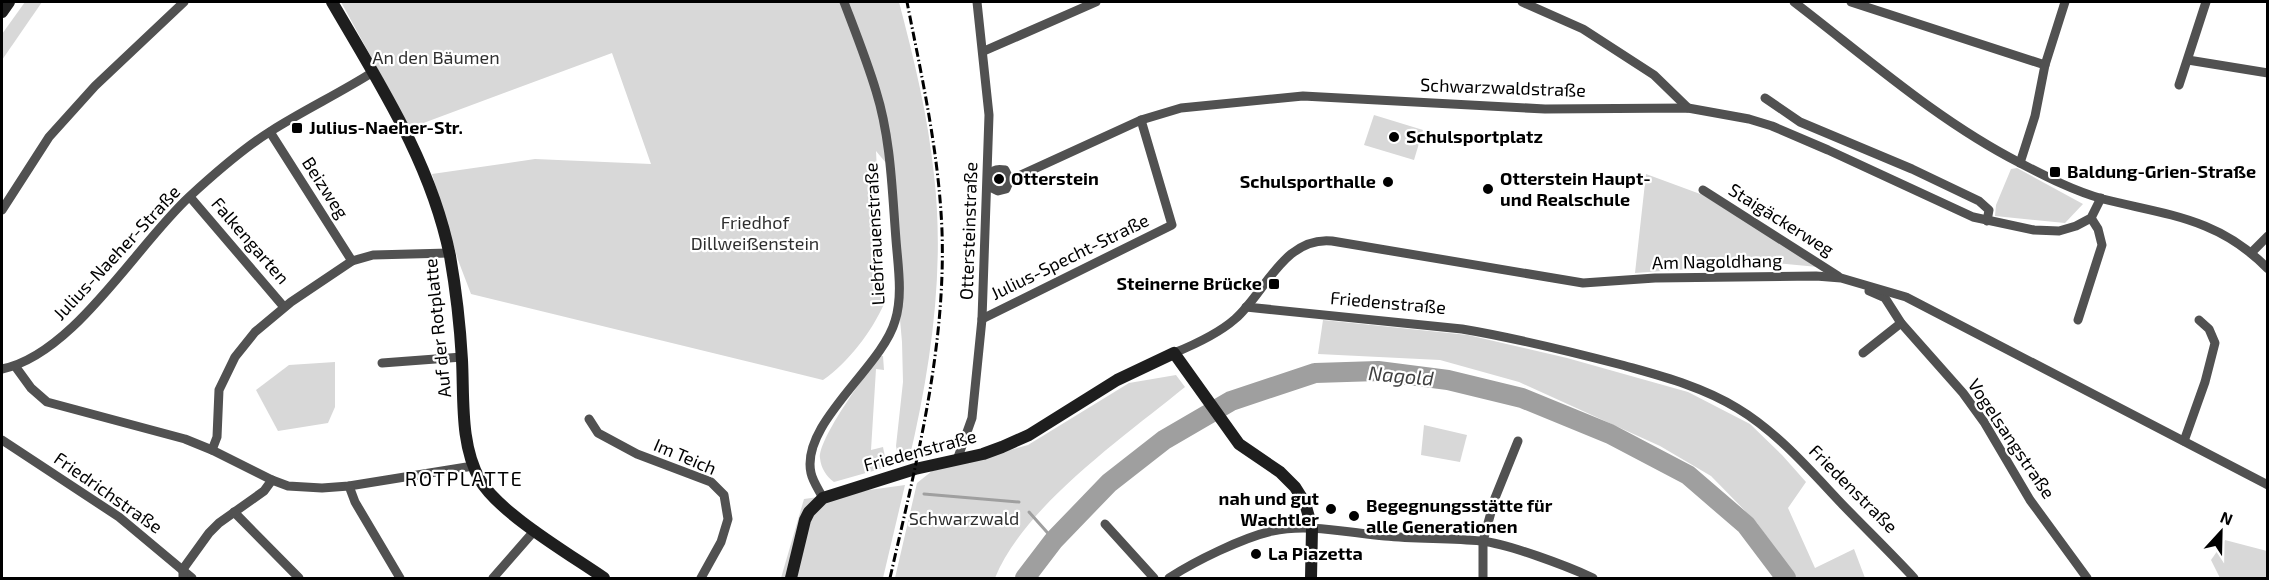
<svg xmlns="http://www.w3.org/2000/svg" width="2269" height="580" font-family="'Exo 2',sans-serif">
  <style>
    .green { fill: #d8d8d8 }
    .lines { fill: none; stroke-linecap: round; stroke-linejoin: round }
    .stream { stroke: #9f9f9f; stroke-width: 3 }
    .river { stroke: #9f9f9f; stroke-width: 20 }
    .street { stroke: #515151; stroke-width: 9 }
    .secondary { stroke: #1e1e1e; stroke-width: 12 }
    .rail { stroke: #000; stroke-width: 3; stroke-dasharray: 9 3 1.5 3; stroke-linecap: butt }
    .poi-dot { fill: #000; stroke: #fff; stroke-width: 2 }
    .labels { text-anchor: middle; stroke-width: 4.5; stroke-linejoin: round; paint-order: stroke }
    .park-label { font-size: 18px; fill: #2f2f2f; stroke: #fff }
    .street-label { font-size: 18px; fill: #000; stroke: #fff }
    .poi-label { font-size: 18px; font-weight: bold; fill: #000; stroke: #fff; text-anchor: start }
    .water-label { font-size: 20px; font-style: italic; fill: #404040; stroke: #fff }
    .neighbourhood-label { font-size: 20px; letter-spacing: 1.5px; fill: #000; stroke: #fff }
  </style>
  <rect width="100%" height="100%" fill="#fff"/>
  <g class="green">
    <path d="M25,2H42L2,60V34Z"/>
    <path d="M341,2H899C914,59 928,116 934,175C945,270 931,367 909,460L899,462L896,446L903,382L902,342L886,163L876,151L884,304C872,331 848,363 823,380L471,294L458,260L432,174L535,159L651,164L612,53L410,128Z"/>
    <path d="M1374,115L1423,130L1414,160L1364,145Z"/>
    <path d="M2017,168L2083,204L2065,223L1995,216L1996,205L2011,169Z"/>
    <path d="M1646,174L1703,195L1818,267L1775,263L1635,273Z"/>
    <path d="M1323,320L1468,335L1567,358L1688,392L1750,424L1782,455L1806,482L1788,508L1815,568L1854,549L1865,578H1796L1757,523L1711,476L1660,446L1519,382L1440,360L1318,354Z"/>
    <path d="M880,356H883L884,370L876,369L871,450L883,447L887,467L834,482C826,476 821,468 820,458C818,439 867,372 880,356Z"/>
    <path d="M335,362V407L328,423L278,431L256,390L289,365Z"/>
    <path d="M1176,375L1185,387C1125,436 1023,507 995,578H895L917,483L932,471L1028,445L1129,383Z"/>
    <path d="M1424,425L1467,435L1460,462L1421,455Z"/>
    <path d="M905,485L883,578H781L804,499Z"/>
    <path d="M2225,540L2267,551V578H2220L2211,560Z"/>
  </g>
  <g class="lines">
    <g class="stream">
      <path d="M924,494L1019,502"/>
      <path d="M1029,512L1054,540"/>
    </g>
    <path class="river" d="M1025,578L1054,540L1109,483L1164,440L1231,401L1315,373L1378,371L1448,380L1522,398L1610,434L1688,475L1746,525L1786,578"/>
    <g class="street">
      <path d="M1522,2L1583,29L1654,75L1688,108"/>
      <path d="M1794,2C1867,58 1938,121 2020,163C2047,177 2074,191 2103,199C2167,215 2219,218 2268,269"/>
      <path d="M1851,2L2045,65"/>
      <path d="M984,51L1096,2"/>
      <path d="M2188,60L2268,73"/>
      <path d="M2179,85L2206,2"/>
      <path d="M1765,98L1800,122L1912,169L1979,201L1989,210L1987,221"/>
      <path d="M270,132L352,261"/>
      <path d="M2020,163L2035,116L2045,65L2065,2"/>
      <path d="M1010,180L1005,170C995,168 992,170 988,180L992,188L998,191L1006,189L1010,180L1141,120L1181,108L1303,96L1545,109L1688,108L1749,119L1772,126L1828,150L1973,217L2034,230L2059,231L2076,226L2091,218L2101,198"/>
      <path d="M1703,190L1838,276"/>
      <path d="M190,197L284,307"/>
      <path d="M2,210L49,137L95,86L184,2"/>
      <path d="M2251,253L2268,236"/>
      <path d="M1869,291L1885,298L1901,323L1963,393L1984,422L2030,500L2087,578"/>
      <path d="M1246,307L1462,329C1516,338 1568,351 1622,365C1661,376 1701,386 1737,408C1777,432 1809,469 1841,503C1865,528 1890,552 1914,578"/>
      <path d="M982,319L1172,225L1141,120"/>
      <path d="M2078,320L2102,245L2098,229L2091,218"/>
      <path d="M1174,353C1196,344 1218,334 1235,319C1265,293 1284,236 1332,241L1583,283L1655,278L1816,276L1841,278L1906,297L2268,485"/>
      <path d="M1863,353L1901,323"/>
      <path d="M382,363L462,357"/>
      <path d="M15,366L31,388L47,402L185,439L212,450L272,480L288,486L322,488L349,486L473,466"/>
      <path d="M2,369C73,355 136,246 189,197C214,174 242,149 271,131C304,110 340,93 373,72"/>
      <path d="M589,419L598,433L637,454L711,482L724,495L728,519L721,542L701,578"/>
      <path d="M2,440L119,517L192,578"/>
      <path d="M2184,441L2205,382L2215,343L2209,329L2199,320"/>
      <path d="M212,450L217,437L219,390L235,357L255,332L291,302L352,261L373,255L449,253"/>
      <path d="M957,460L972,418L982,319L989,115L977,2"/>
      <path d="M349,486L355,502L400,578"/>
      <path d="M823,498C819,490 813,482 811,473C800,424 882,367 895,321C903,296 898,266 896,240C892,190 891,139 876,91C867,61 855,31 844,2"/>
      <path d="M234,512L299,578"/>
      <path d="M1105,524L1154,578"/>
      <path d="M183,578V569L209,533L219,523L264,491L272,480"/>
      <path d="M493,578L535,530"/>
      <path d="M1169,578C1195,561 1242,538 1272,531C1309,523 1349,533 1385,536C1417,539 1449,538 1481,541C1509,544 1567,566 1593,578"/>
      <path d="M1483,578V541L1495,498L1518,441"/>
    </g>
    <g class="secondary">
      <path d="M332,2C379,83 431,162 450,256C456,290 460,325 462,360C464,399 460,445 480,480C499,513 571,555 604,578"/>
      <path d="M2,12L9,2"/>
      <path d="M791,578L805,520L809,512L823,498L915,469L983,454L1002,447L1029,435L1117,380L1174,353L1239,444L1280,472L1295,487L1305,503L1312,528L1311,578"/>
    </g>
    <path class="rail" d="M890,578C916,464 946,349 942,231C939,153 922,78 907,2"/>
  </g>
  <g class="poi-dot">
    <rect x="291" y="122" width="12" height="12" rx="3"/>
    <circle cx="1394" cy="137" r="6"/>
    <rect x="2049" y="166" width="12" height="12" rx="3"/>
    <circle cx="999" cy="179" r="6"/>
    <circle cx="1388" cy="182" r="6"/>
    <circle cx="1488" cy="189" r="6"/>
    <rect x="1268" y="278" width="12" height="12" rx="3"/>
    <circle cx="1331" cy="509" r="6"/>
    <circle cx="1354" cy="516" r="6"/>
    <circle cx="1256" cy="554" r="6"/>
  </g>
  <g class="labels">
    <g class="park-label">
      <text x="436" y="64">An den Bäumen</text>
      <text x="755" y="229">Friedhof<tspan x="755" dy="21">Dillweißenstein</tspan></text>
      <text x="964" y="525">Schwarzwald</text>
    </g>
    <g class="street-label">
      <text transform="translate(1503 88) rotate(2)" y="6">Schwarzwaldstraße</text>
      <text transform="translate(325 188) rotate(57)" y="6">Beizweg</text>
      <text transform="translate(1781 220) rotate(32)" y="6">Staigäckerweg</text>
      <text transform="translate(969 231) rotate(-88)" y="6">Ottersteinstraße</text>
      <text transform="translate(875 234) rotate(-93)" y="6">Liebfrauenstraße</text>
      <text transform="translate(250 241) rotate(49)" y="6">Falkengarten</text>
      <text transform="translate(117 253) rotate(-47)" y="6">Julius-Naeher-Straße</text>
      <text transform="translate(1070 257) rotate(-26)" y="6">Julius-Specht-Straße</text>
      <text transform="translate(1717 262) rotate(-1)" y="6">Am Nagoldhang</text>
      <text transform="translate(1388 303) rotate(5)" y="6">Friedenstraße</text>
      <text transform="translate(438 328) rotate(-96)" y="6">Auf der Rotplatte</text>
      <text transform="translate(2011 439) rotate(56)" y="6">Vogelsangstraße</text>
      <text transform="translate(920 451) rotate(-15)" y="6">Friedenstraße</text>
      <text transform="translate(685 457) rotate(23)" y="6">Im Teich</text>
      <text transform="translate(1853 489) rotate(45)" y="6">Friedenstraße</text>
      <text transform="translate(108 493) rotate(35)" y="6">Friedrichstraße</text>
    </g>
    <g class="poi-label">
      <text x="309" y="134">Julius-Naeher-Str.</text>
      <text x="1406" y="143">Schulsportplatz</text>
      <text x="2067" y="178">Baldung-Grien-Straße</text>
      <text x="1011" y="185">Otterstein</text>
      <text x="1500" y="185">Otterstein Haupt-<tspan x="1500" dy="21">und Realschule</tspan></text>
      <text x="1376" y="188" text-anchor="end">Schulsporthalle</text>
      <text x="1262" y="290" text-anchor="end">Steinerne Brücke</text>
      <text x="1319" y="505" text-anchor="end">nah und gut<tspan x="1319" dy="21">Wachtler</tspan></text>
      <text x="1366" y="512">Begegnungsstätte für<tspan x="1366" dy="21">alle Generationen</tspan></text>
      <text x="1268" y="560">La Piazetta</text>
    </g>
    <g class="water-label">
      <text transform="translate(1401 376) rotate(5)" y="7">Nagold</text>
    </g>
    <g class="neighbourhood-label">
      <text x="464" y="486">ROTPLATTE</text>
    </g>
  </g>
  <rect width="2269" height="580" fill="none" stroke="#000000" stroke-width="6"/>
  <g transform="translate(2221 532) rotate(22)" stroke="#ffffff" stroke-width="4.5" paint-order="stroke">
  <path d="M0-4.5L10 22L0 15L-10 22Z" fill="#000000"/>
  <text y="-9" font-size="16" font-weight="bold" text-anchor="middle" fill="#000000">N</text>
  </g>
</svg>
